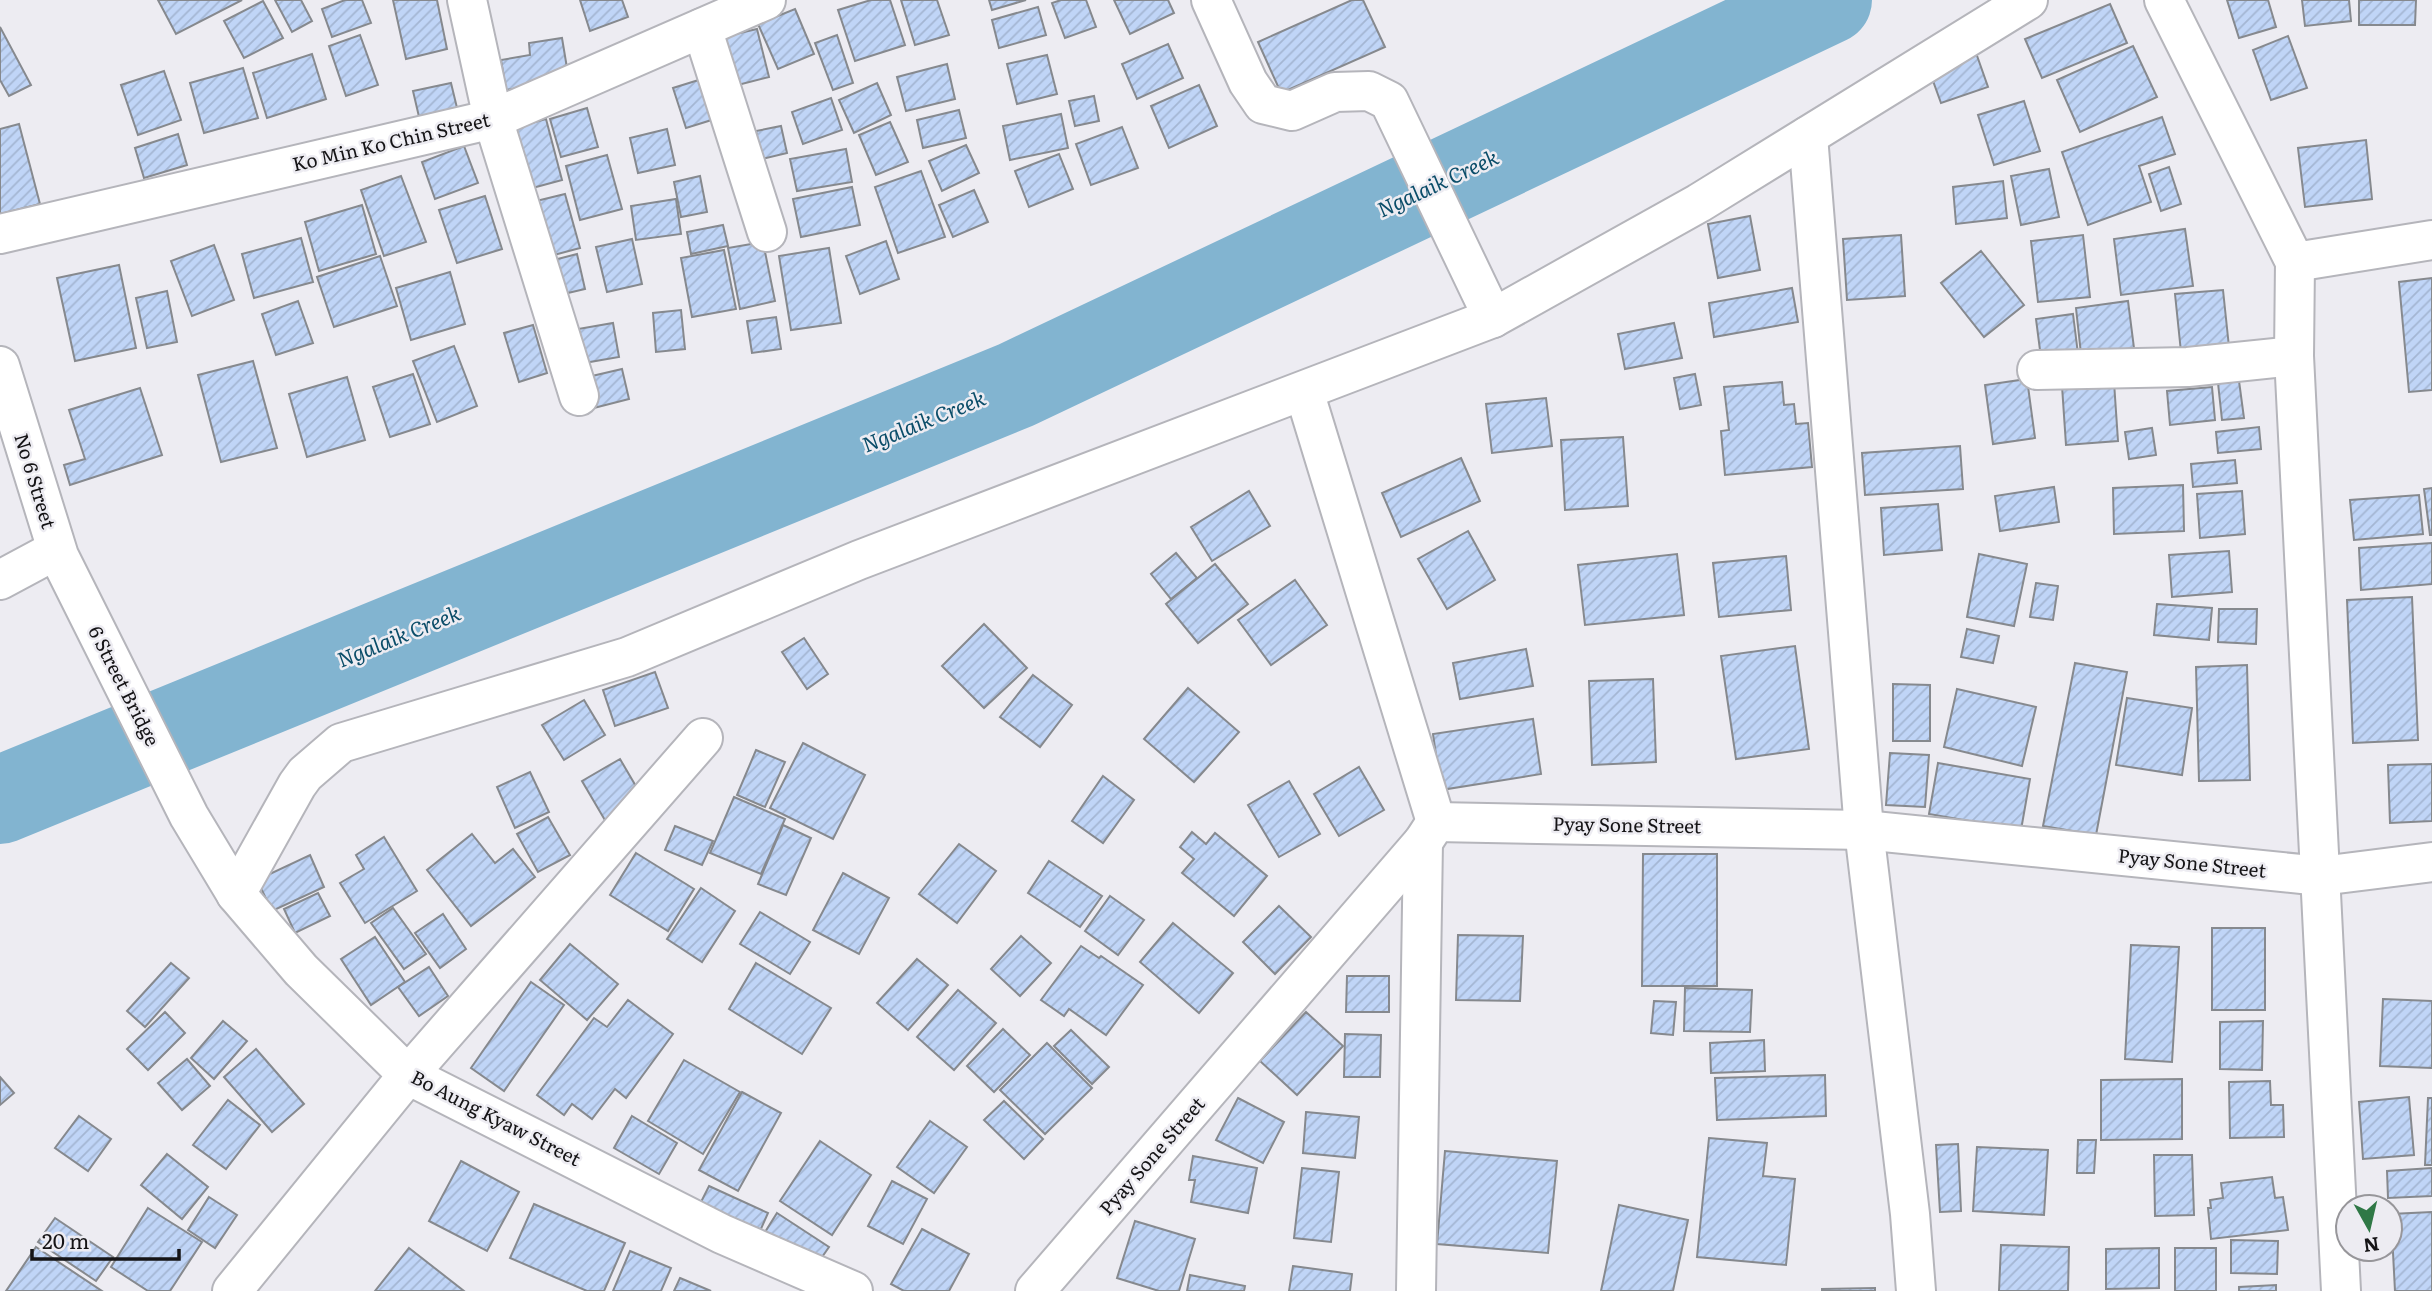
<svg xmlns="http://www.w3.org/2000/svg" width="2432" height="1291" font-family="Literata,serif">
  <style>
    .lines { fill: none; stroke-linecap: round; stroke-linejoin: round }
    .river { stroke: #82b4d0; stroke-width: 88 }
    .building { fill: url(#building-hatch); stroke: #86898e; stroke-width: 2 }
    .minor-casing { stroke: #b5b5bb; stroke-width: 42 }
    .minor { stroke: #fff; stroke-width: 38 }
    .labels { text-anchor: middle; stroke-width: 5; stroke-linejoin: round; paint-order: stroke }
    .street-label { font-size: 19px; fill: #151416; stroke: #edecf2 }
    .water-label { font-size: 21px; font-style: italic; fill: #0b4d69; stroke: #edecf2 }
  </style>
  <defs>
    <pattern id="building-hatch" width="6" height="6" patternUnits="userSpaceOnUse" patternTransform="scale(1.75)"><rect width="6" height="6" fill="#c0d5f7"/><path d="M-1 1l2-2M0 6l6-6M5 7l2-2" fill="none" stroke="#a4b6d3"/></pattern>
  </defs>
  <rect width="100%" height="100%" fill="#edecf2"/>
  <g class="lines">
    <path class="river" d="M0,800L1016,385L1828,0"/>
  </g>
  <g class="building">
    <path d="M158,0H242L176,34Z"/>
    <path d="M275,0H301L312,21L292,32Z"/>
    <path d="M345,0H362L371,23L332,37L322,9Z"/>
    <path d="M393,0H437L447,49L406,59Z"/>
    <path d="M580,0H622L628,17L590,31Z"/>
    <path d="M871,0H890L905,45L855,61L838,10Z"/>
    <path d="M901,0H937L949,35L915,45Z"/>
    <path d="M989,0H1026L992,10Z"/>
    <path d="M1061,0H1086L1096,27L1065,38L1052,3Z"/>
    <path d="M1114,0H1168L1174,13L1130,34Z"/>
    <path d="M1352,0H1363L1385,47L1281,93L1258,42Z"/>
    <path d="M2227,0H2268L2276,27L2239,38Z"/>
    <path d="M2302,0H2349L2351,21L2305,26Z"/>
    <path d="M2359,0H2416L2415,25H2359Z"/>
    <path d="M263,1L283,38L244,58L224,21Z"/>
    <path d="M2110,4L2127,43L2042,78L2025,39Z"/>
    <path d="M1038,7L1046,35L999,48L992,20Z"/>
    <path d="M795,9L814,54L778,69L758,24Z"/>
    <path d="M0,27L31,85L9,96L0,80Z"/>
    <path d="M757,29L769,77L726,88L714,39Z"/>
    <path d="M360,35L378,85L346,96L329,46Z"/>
    <path d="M837,35L853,83L833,90L815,43Z"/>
    <path d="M2288,36L2307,88L2271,100L2253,50Z"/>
    <path d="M562,38L569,80L506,90L501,60L530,55L529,43Z"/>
    <path d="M1168,44L1183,78L1137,99L1122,64Z"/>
    <path d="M2133,46L2157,97L2080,132L2057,80Z"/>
    <path d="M1975,50L1988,87L1941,103L1928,67Z"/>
    <path d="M312,54L326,99L267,118L253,73Z"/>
    <path d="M1047,55L1057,94L1017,104L1007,64Z"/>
    <path d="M947,64L955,99L906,111L897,77Z"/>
    <path d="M243,68L258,118L204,133L190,83Z"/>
    <path d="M164,71L181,120L138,135L121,85Z"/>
    <path d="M705,78L718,118L686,128L673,88Z"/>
    <path d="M451,83L458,112L420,121L413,91Z"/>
    <path d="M877,83L891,115L854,133L839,100Z"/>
    <path d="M1199,85L1217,126L1169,148L1151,106Z"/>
    <path d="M1094,96L1099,121L1075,126L1069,101Z"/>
    <path d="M831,98L842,130L803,144L792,112Z"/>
    <path d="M2024,101L2040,151L1994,165L1978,115Z"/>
    <path d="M587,108L598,147L561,157L550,119Z"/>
    <path d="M959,110L966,138L923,148L917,120Z"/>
    <path d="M1061,114L1068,148L1010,160L1003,126Z"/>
    <path d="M2162,117L2175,154L2139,166L2151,202L2088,225L2062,152Z"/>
    <path d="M546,119L562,180L525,190L509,129Z"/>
    <path d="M890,122L908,162L876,175L859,135Z"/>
    <path d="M19,124L40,204L0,214V129Z"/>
    <path d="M781,126L787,153L762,159L756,131Z"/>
    <path d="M1122,127L1138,168L1091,185L1076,144Z"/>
    <path d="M667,129L675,165L638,173L630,138Z"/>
    <path d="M178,134L187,165L144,178L135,148Z"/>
    <path d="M2366,140L2372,199L2305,207L2298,148Z"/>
    <path d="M966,145L979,173L942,191L929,161Z"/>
    <path d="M464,146L478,183L435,199L422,162Z"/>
    <path d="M846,149L852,182L797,191L790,159Z"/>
    <path d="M1059,154L1073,189L1029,207L1015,171Z"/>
    <path d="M607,155L622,209L580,220L566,166Z"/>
    <path d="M2169,167L2181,204L2161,211L2149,174Z"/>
    <path d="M2049,169L2059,217L2021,225L2011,176Z"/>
    <path d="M921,171L945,237L898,253L875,187Z"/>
    <path d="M401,176L426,242L384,256L361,190Z"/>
    <path d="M700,176L707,212L681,217L674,182Z"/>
    <path d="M2003,181L2007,218L1956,224L1953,187Z"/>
    <path d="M852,187L860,225L801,237L793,199Z"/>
    <path d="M974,190L988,222L953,237L939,205Z"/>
    <path d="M565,194L580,248L539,259L524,204Z"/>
    <path d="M485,196L502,249L457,263L439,210Z"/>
    <path d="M676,199L681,234L636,240L631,206Z"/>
    <path d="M362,205L376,254L319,271L305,222Z"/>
    <path d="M1750,216L1760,270L1718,278L1708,224Z"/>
    <path d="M723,225L728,246L691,254L687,232Z"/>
    <path d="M2185,229L2193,286L2121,295L2114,239Z"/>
    <path d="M1901,235L1905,296L1847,300L1843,239Z"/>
    <path d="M2083,235L2090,297L2038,302L2031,241Z"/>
    <path d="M301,238L313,282L254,298L242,254Z"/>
    <path d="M632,239L642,284L607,292L596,247Z"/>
    <path d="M886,241L899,279L860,294L846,256Z"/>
    <path d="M763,242L775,301L740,309L728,248Z"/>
    <path d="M214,245L234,300L192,316L171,261Z"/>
    <path d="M829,248L841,323L791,330L779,256Z"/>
    <path d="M724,250L736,309L692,317L681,258Z"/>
    <path d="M1981,251L2024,305L1984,337L1941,283Z"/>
    <path d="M577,254L585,289L555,296L546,262Z"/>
    <path d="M380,256L397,306L334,327L317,277Z"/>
    <path d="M119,265L136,348L75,361L57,278Z"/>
    <path d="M450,272L465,324L411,340L396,288Z"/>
    <path d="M2432,278V390L2409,392L2399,282Z"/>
    <path d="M1792,288L1798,322L1714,337L1709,303Z"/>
    <path d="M2223,290L2229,347L2181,352L2175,294Z"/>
    <path d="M167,291L177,342L147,348L136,298Z"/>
    <path d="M298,301L313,343L276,355L262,314Z"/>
    <path d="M2128,301L2134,348L2081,354L2076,308Z"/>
    <path d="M681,310L685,349L656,352L653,313Z"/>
    <path d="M2073,314L2078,354L2041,358L2036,319Z"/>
    <path d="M776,317L781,349L752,353L747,321Z"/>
    <path d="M613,323L619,357L584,363L578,329Z"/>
    <path d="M1674,323L1682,358L1625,369L1618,334Z"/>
    <path d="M533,325L547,373L519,382L504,333Z"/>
    <path d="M454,346L477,406L437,422L413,361Z"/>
    <path d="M253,361L277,448L221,462L198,375Z"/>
    <path d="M622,369L629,399L586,410L579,379Z"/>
    <path d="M413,374L430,424L390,437L373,387Z"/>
    <path d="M1695,374L1701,405L1680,409L1674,378Z"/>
    <path d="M347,377L365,440L307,457L289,394Z"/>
    <path d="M2027,379L2035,438L1993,444L1985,385Z"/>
    <path d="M2239,381L2244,418L2222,420L2218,383Z"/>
    <path d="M1782,382L1784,405L1794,404L1796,424L1808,423L1812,467L1725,475L1721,431L1729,430L1724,387Z"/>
    <path d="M2114,382L2118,441L2066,445L2062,386Z"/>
    <path d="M2212,387L2215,420L2170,425L2167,391Z"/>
    <path d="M140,388L162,455L70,485L64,465L85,459L69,410Z"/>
    <path d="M1546,398L1552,446L1492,453L1486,404Z"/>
    <path d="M2259,427L2261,449L2218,453L2216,432Z"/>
    <path d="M2152,428L2156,455L2129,459L2125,432Z"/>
    <path d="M1623,437L1628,506L1565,510L1561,440Z"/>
    <path d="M1960,446L1963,489L1865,495L1862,453Z"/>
    <path d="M1461,458L1480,501L1401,537L1382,493Z"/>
    <path d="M2235,460L2237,483L2193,487L2191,464Z"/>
    <path d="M2183,485L2184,531L2114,534L2113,488Z"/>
    <path d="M2054,487L2059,522L2000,531L1995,496Z"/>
    <path d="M2432,488V535H2430L2424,489Z"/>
    <path d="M1249,491L1270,526L1212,561L1191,527Z"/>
    <path d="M2242,491L2245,534L2200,538L2197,494Z"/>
    <path d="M2419,495L2423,534L2354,540L2350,500Z"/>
    <path d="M1938,504L1942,550L1884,555L1881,508Z"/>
    <path d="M1468,531L1495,580L1447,609L1418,559Z"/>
    <path d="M2432,543V584L2361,590L2359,548Z"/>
    <path d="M2229,551L2232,592L2172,597L2169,555Z"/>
    <path d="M1176,553L1197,578L1171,599L1151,574Z"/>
    <path d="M1677,554L1684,615L1585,625L1578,565Z"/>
    <path d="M1979,554L2027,564L2014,626L1967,617Z"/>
    <path d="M1786,556L1791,610L1719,617L1713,563Z"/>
    <path d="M1215,564L1248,604L1198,643L1166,604Z"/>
    <path d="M1295,580L1327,625L1271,665L1238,620Z"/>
    <path d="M2036,583L2058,586L2053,620L2030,617Z"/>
    <path d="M2412,597L2418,740L2353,743L2347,600Z"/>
    <path d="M2157,604L2212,608L2209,640L2154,635Z"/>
    <path d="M2219,609H2257L2256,644L2218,642Z"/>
    <path d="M984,624L1027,668L984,708L942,666Z"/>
    <path d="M1967,629L1999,636L1993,663L1961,657Z"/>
    <path d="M804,638L828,674L807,689L782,652Z"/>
    <path d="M1795,646L1809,749L1736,759L1721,656Z"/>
    <path d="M1526,649L1533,686L1460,699L1453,663Z"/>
    <path d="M2075,663L2127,672L2096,835L2043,826Z"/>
    <path d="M2247,665L2250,780L2199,781L2196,667Z"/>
    <path d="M655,672L668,708L615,726L603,690Z"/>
    <path d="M1033,675L1072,705L1040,747L1000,717Z"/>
    <path d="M1653,679L1656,762L1592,765L1589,681Z"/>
    <path d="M1893,684L1930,685V741H1893Z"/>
    <path d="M1188,688L1239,732L1194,782L1144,739Z"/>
    <path d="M1957,689L2036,707L2022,766L1944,747Z"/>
    <path d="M2127,698L2192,708L2182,775L2116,765Z"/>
    <path d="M584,700L605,735L564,760L542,725Z"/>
    <path d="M1533,719L1541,774L1441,790L1433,734Z"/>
    <path d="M803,743L865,775L833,839L770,808Z"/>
    <path d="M756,750L785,762L765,807L737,795Z"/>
    <path d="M1890,753L1929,755L1925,807L1886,805Z"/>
    <path d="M620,759L644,800L606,822L582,781Z"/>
    <path d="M1938,763L2030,779L2021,830L1929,814Z"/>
    <path d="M2432,764V821L2390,823L2388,765Z"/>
    <path d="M1359,767L1384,810L1339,836L1314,794Z"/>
    <path d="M530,772L549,812L515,828L497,787Z"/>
    <path d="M1103,776L1134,800L1103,843L1072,821Z"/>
    <path d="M1289,781L1320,834L1279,857L1248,805Z"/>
    <path d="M734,797L785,819L761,874L710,853Z"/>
    <path d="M548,817L570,855L538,872L517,834Z"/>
    <path d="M783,825L811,838L786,895L758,884Z"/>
    <path d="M675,826L713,841L702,865L665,850Z"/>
    <path d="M1192,832L1206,844L1215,833L1267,876L1234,916L1182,873L1194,859L1180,847Z"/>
    <path d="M472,834L495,863L513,849L535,877L471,926L427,870Z"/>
    <path d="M384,837L417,891L365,923L340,883L364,869L356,855Z"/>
    <path d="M959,844L996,871L957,923L919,894Z"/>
    <path d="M636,853L694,889L668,931L610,895Z"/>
    <path d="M1643,854H1717V986H1642Z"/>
    <path d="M310,855L324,887L272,911L257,880Z"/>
    <path d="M1049,861L1102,896L1080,927L1028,893Z"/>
    <path d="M843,873L889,898L859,954L813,930Z"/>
    <path d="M701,888L735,911L702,962L667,939Z"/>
    <path d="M318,893L330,916L295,933L284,909Z"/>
    <path d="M1110,896L1144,920L1118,955L1085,931Z"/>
    <path d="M1279,906L1311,937L1275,974L1243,942Z"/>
    <path d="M393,908L426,954L404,969L371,923Z"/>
    <path d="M760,912L810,942L790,974L740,944Z"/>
    <path d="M443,914L466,949L440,968L415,933Z"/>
    <path d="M1173,923L1233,973L1199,1013L1140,962Z"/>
    <rect x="2212" y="928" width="53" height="82"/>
    <path d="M1458,935L1523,936L1520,1001L1456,1000Z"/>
    <path d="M1021,936L1051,963L1020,996L991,969Z"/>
    <path d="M375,937L405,982L371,1005L341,959Z"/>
    <path d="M570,944L618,984L587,1020L540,980Z"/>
    <path d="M2131,945L2179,947L2172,1062L2125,1059Z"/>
    <path d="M1081,946L1099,958L1101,956L1143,985L1106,1035L1069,1009L1064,1016L1041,1000Z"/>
    <path d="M917,959L948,985L908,1030L877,1003Z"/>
    <path d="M171,963L189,978L145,1027L127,1011Z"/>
    <path d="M756,963L831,1008L802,1054L729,1009Z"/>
    <path d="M429,967L448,996L419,1016L398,987Z"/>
    <path d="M1347,976H1389V1012H1346Z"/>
    <path d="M531,982L564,1005L504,1091L471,1068Z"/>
    <path d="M1685,988L1752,990L1750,1032L1684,1031Z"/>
    <path d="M958,990L996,1023L954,1070L917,1037Z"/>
    <path d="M2383,999L2432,1001V1068L2380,1066Z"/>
    <path d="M628,1000L673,1034L626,1098L615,1089L592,1119L572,1104L564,1115L537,1095L594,1018L607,1027Z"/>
    <path d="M1654,1001L1676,1002L1673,1035L1651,1033Z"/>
    <path d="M165,1012L185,1033L148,1070L127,1049Z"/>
    <path d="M1306,1012L1343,1046L1297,1095L1260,1061Z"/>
    <path d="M223,1021L247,1041L214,1079L191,1058Z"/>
    <path d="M2263,1021L2262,1070L2220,1069V1022Z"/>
    <path d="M1003,1029L1030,1055L994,1092L967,1066Z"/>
    <path d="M1071,1030L1109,1067L1092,1084L1054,1046Z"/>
    <path d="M1345,1034L1381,1035L1380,1077H1344Z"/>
    <path d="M1764,1040L1765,1071L1711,1073L1710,1043Z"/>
    <path d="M1047,1043L1092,1088L1045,1134L1000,1090Z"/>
    <path d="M256,1049L304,1104L272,1132L224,1077Z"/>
    <path d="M187,1059L210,1086L182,1110L158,1083Z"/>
    <path d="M684,1060L740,1092L703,1154L648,1121Z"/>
    <path d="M1825,1075L1826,1116L1717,1120L1715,1078Z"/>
    <path d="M0,1077L14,1093L0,1105Z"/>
    <path d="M2182,1079V1139L2101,1140V1080Z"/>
    <path d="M2270,1081L2271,1105H2283L2284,1137L2230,1138L2229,1082Z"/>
    <path d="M742,1092L781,1113L738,1191L699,1170Z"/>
    <path d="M2409,1097L2414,1155L2363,1159L2359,1102Z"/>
    <path d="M1238,1098L1284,1122L1263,1163L1216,1140Z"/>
    <path d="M2428,1098H2432V1165H2425Z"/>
    <path d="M228,1100L260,1125L226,1169L193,1145Z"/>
    <path d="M1004,1101L1043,1139L1024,1159L984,1120Z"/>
    <path d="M1306,1112L1359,1117L1355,1158L1303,1153Z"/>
    <path d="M79,1116L111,1139L88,1171L55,1148Z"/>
    <path d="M632,1116L677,1143L659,1174L614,1148Z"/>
    <path d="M930,1121L967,1147L934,1193L897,1167Z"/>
    <path d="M1709,1138L1767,1143L1763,1176L1795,1179L1786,1265L1697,1257Z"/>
    <path d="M2078,1140H2096L2094,1173H2077Z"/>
    <path d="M820,1141L871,1175L832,1235L780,1201Z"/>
    <path d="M1958,1144L1961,1211L1940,1212L1936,1145Z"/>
    <path d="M1977,1147L2048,1150L2044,1215L1973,1211Z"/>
    <path d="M1445,1151L1557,1161L1548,1253L1437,1244Z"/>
    <path d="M167,1154L208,1187L182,1219L141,1185Z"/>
    <path d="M2154,1155H2192L2194,1215L2155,1216Z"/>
    <path d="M1193,1156L1257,1168L1248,1213L1191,1202L1195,1180H1189Z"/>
    <path d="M461,1161L519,1192L487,1251L429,1221Z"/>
    <path d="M1302,1168L1339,1172L1331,1242L1294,1238Z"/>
    <path d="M2432,1168V1196L2388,1198L2387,1171Z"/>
    <path d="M2272,1177L2275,1198L2283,1197L2288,1230L2211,1239L2208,1208H2211L2210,1200L2223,1198L2221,1183Z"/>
    <path d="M892,1181L927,1199L903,1244L868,1226Z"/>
    <path d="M709,1186L768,1213L756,1240L696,1212Z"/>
    <path d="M209,1197L237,1215L215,1248L188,1230Z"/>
    <path d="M534,1204L625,1243L604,1291H587L510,1258Z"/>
    <path d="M1619,1205L1688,1220L1673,1291H1601Z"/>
    <path d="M148,1208L202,1242L170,1291H148L111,1267Z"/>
    <path d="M2432,1212V1291H2395L2391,1214Z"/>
    <path d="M777,1213L829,1247L813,1270L762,1237Z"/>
    <path d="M55,1218L113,1257L96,1281L38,1242Z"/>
    <path d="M1135,1221L1195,1239L1179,1291H1159L1117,1278Z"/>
    <path d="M922,1229L969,1254L949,1291H904L891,1284Z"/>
    <path d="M2231,1240L2278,1241L2277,1274L2231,1273Z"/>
    <path d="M2001,1245L2069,1247L2068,1291H1999Z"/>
    <path d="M36,1247L102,1291H6Z"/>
    <path d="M409,1248L464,1291H375Z"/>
    <path d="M2159,1248V1288L2106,1289V1249Z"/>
    <rect x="2175" y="1248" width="41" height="43"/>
    <path d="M630,1251L671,1268L661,1291H613Z"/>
    <path d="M1293,1266L1352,1274L1350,1291H1289Z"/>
    <path d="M1190,1275L1245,1286L1244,1291H1187Z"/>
    <path d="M680,1278L711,1291H674Z"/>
    <path d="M2276,1285V1291H2239V1287Z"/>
    <path d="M1875,1288V1291H1822V1289Z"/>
  </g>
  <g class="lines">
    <g class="minor-casing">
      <g id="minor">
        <path d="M467,0L493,119L579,396"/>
        <path d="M1211,0L1248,82L1263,104L1292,111L1335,92L1369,91L1389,101L1493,318"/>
        <path d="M2164,0L2295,262L2294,356L2341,1291"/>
        <path d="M702,28L767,232"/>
        <path d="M1808,136L1864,830L1910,1214L1916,1291"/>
        <path d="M0,234L493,119L766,0"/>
        <path d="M2295,262L2432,240"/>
        <path d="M0,366L59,556L189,816L236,894L301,970L408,1075L722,1234L853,1291"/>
        <path d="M2037,370L2188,367L2294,356"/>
        <path d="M1304,391L1436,822"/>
        <path d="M0,580L56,550"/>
        <path d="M236,894L297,785L305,774L341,743L627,657L859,560L1493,318L1699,203L2028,0"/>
        <path d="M232,1291L408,1075L703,738"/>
        <path d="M1035,1291L1423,842L1436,822L1864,830L2321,876L2432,862"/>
        <path d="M1416,1291L1423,842"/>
      </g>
    </g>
    <use href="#minor" class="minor"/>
  </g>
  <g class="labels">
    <g class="street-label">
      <text transform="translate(391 142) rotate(-13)" y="7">Ko Min Ko Chin Street</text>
      <text transform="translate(35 481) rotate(73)" y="7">No 6 Street</text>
      <text transform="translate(124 686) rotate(63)" y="7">6 Street Bridge</text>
      <text transform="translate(1627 825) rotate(1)" y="7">Pyay Sone Street</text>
      <text transform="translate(2192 863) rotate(6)" y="7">Pyay Sone Street</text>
      <text transform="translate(496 1118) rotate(27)" y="7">Bo Aung Kyaw Street</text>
      <text transform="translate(1152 1156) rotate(-49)" y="7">Pyay Sone Street</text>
    </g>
    <g class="water-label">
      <text transform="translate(1438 184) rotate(-25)" y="7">Ngalaik Creek</text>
      <text transform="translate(924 422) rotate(-22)" y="7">Ngalaik Creek</text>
      <text transform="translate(399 637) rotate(-22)" y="7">Ngalaik Creek</text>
    </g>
  </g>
  <g transform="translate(2369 1228) rotate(172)"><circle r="33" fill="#edecf2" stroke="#97969a" stroke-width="2"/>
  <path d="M0-5L12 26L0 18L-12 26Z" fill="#2f7846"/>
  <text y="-10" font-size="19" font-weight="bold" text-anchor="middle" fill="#151416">N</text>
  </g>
  <path d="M32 1249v10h147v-10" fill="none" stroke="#151416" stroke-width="3.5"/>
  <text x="42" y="1249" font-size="21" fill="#151416" stroke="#edecf2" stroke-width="5" paint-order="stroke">20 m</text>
</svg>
